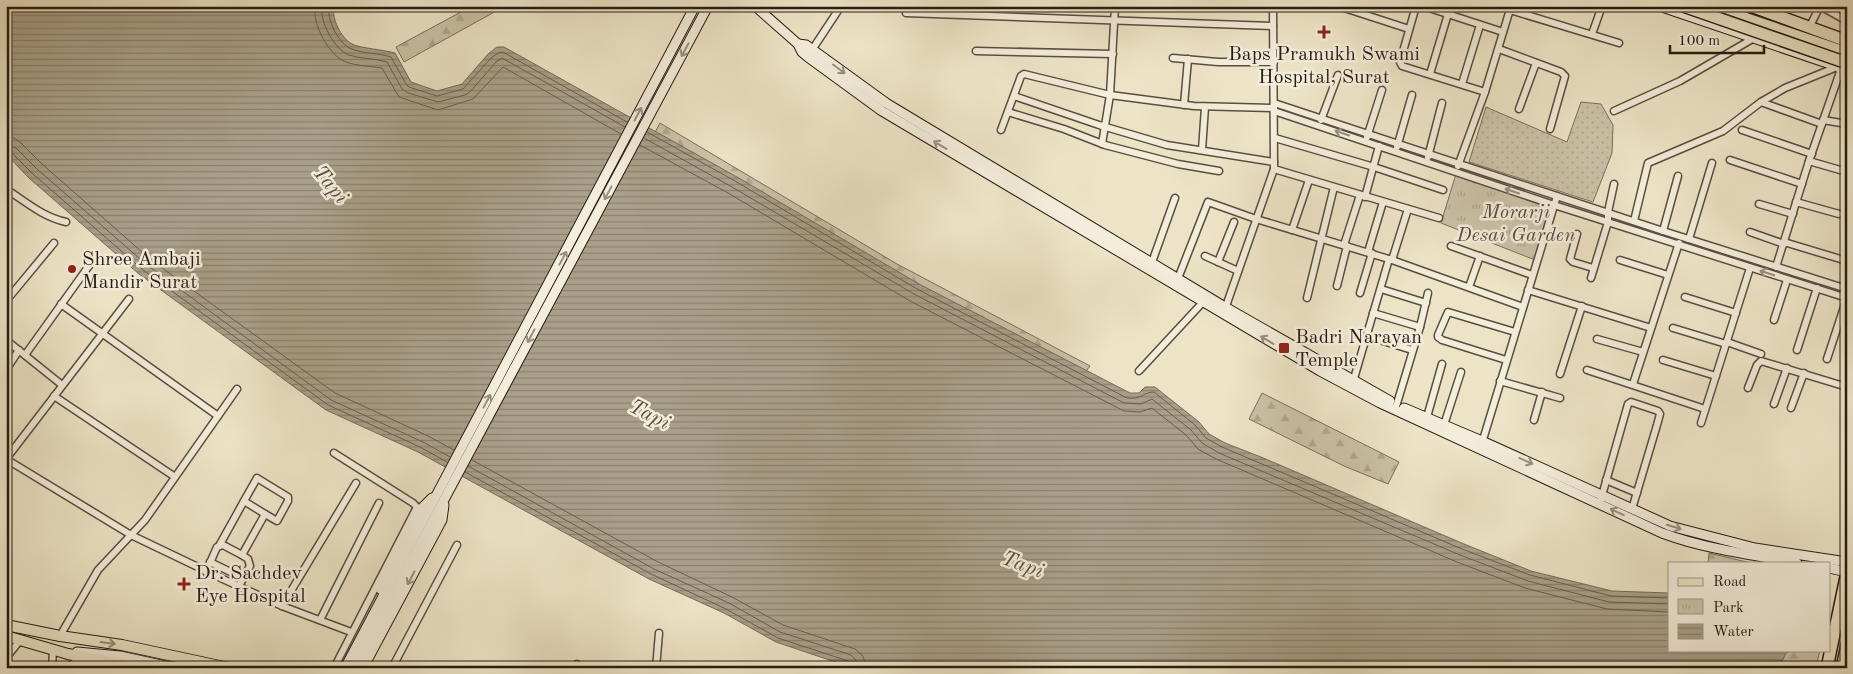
<svg xmlns="http://www.w3.org/2000/svg" width="1853" height="674" font-family="'Old Standard TT',serif">
  <style>
    .grass { fill: url(#grass-dots); stroke: #796f5e }
    .forest { fill: url(#forest-firs); stroke: #796f5e }
    .park { fill: url(#park-tufts); stroke: #796f5e }
    .water { fill: url(#water-rules); stroke: #766b5a }
    .lines { fill: none; stroke-linecap: round; stroke-linejoin: round }
    .shore { stroke: #685e4e; stroke-width: 1 }
    .street-casing { stroke: #584e40; stroke-width: 9 }
    .secondary-casing { stroke: #271c13; stroke-width: 11 }
    .primary-casing { stroke: #271c13; stroke-width: 12 }
    .highway-casing { stroke: #271c13; stroke-width: 14 }
    .street { stroke: #f3eddb; stroke-width: 6 }
    .secondary { stroke: #f3eddb; stroke-width: 9 }
    .primary { stroke: #ede4c7; stroke-width: 10 }
    .highway { stroke: #ede4c7; stroke-width: 11 }
    .highway-bridge-casing { stroke: #271c13; stroke-width: 14; stroke-linecap: butt }
    .highway-bridge { stroke: #ede4c7; stroke-width: 11 }
    .oneway { stroke: #978f81 }
    .oneway2 { stroke: #948a76 }
    .poi-dot { fill: #8f2418; stroke: #f3eddb; stroke-width: 2 }
    .labels { text-anchor: middle; stroke-width: 5; stroke-linejoin: round; paint-order: stroke }
    .poi-label { font-size: 20px; fill: #271c13; stroke: #f3eddb; text-anchor: start }
    .park-label { font-size: 20px; font-style: italic; fill: #584e40; stroke: #f3eddb }
    .water-label { font-size: 21px; font-style: italic; fill: #5b5143; stroke: #f3eddb }
  </style>
  <defs>
    <pattern id="grass-dots" width="8" height="8" patternUnits="userSpaceOnUse" patternTransform="scale(1.25)"><rect width="8" height="8" fill="#cbc2a8"/><path d="M2 2h.1M6 6h.1" fill="none" stroke="#aea690" stroke-width="1.8" stroke-linecap="round"/></pattern>
    <pattern id="forest-firs" width="22" height="20" patternUnits="userSpaceOnUse" patternTransform="scale(1.25)"><rect width="22" height="20" fill="#cbc2a8"/><path d="M5 1l3.5 6h-7zM16 11l3.5 6h-7z" fill="#aea690"/></pattern>
    <pattern id="park-tufts" width="24" height="20" patternUnits="userSpaceOnUse" patternTransform="scale(1.25)"><rect width="24" height="20" fill="#cbc2a8"/><path d="M3 7l-1-3M5 7V3M7 7l1-3M15 17l-1-3M17 17v-4M19 17l1-3" fill="none" stroke="#aea690"/></pattern>
    <pattern id="water-rules" width="6" height="5" patternUnits="userSpaceOnUse" patternTransform="scale(1.25)"><rect width="6" height="5" fill="#aaa08a"/><path d="M0 2.5h6" fill="none" stroke="#8a8270"/></pattern>
  </defs>
  <rect width="100%" height="100%" fill="#ede4c7"/>
  <filter id="stains"><feTurbulence type="fractalNoise" baseFrequency=".004" numOctaves="4"/><feColorMatrix values="0 0 0 0 .2 0 0 0 0 .09 0 0 0 0 .02 0 0 0 .5 -.17"/></filter>
  <radialGradient id="worn" r=".72"><stop offset=".6" stop-color="#630" stop-opacity="0"/><stop offset="1" stop-color="#630" stop-opacity=".3"/></radialGradient>
  <path class="grass" d="M1581,102L1601,104L1613,125L1612,153L1593,202L1469,162L1486,107L1567,142Z"/>
  <g class="forest">
    <path d="M472,6H495L498,10L404,62L396,47Z"/>
    <path d="M660,123L897,264L1090,366L1080,379L653,136Z"/>
    <path d="M1262,393L1399,462L1388,484L1344,466L1249,419Z"/>
    <path d="M1709,553L1751,563H1708Z"/>
    <path d="M1754,650H1820L1816,668H1740Z"/>
  </g>
  <path class="park" d="M1456,174L1551,206L1535,260L1441,223Z"/>
  <path class="water" d="M6,6H334C331,18 341,38 352,44C359,48 385,50 395,53L411,82L437,91L462,84L488,54L497,47H504L737,177L919,284L1130,393H1139L1145,387H1155L1199,422L1209,434L1225,443L1261,457L1464,544L1531,571L1612,591L1669,593V650H1793L1786,653L1779,668H853L776,642L724,613L649,579L418,452L326,410L139,274L29,178L6,154Z"/>
  <g class="lines">
    <g class="shore">
      <path d="M315,6C312,24 329,56 346,62C357,66 370,66 382,68L399,97L438,110L473,99L503,67L621,134"/>
      <path d="M322,6C319,21 334,49 349,55C360,59 375,58 387,62L402,89L408,93L438,102L465,95L470,92L496,62L502,58L625,127"/>
      <path d="M329,6C326,19 339,45 352,49C364,54 379,53 391,57L406,84L409,87L437,96L463,89L491,58L498,53L503,52L627,122"/>
      <path d="M647,132L735,181L917,289L1127,398C1141,400 1143,392 1154,392L1195,425L1206,438L1222,447L1462,549L1530,575L1611,596L1669,598"/>
      <path d="M6,137L14,138L21,143L42,164L151,260L335,393L426,435L454,450"/>
      <path d="M644,138L732,187L914,294L1124,403L1141,404L1152,399L1191,430L1202,443L1219,453L1460,555L1528,581L1609,602L1669,604"/>
      <path d="M6,145L16,148L37,169L147,265L331,400L423,442L450,457"/>
      <path d="M640,145L728,193L910,301L1124,411L1140,412L1152,408L1186,435L1198,449L1216,459L1457,562L1525,588L1607,609L1669,612"/>
      <path d="M6,151L12,153L33,174L143,270L328,405L420,447L447,462"/>
      <path d="M472,460L658,562L732,597L783,625L855,649L863,656L866,668"/>
      <path d="M468,466L654,569L729,603L780,632L851,655L856,660L858,668"/>
      <path d="M465,472L651,574L726,609L778,638L848,661L852,668"/>
    </g>
    <g class="street-casing">
      <g id="street">
        <path d="M1338,6L1409,29"/>
        <path d="M1416,6L1400,62L1402,66L1485,92"/>
        <path d="M1423,6L1503,32"/>
        <path d="M1820,6L1847,21"/>
        <path d="M1510,10L1619,43"/>
        <path d="M906,13L1273,26"/>
        <path d="M1810,26L1820,6"/>
        <path d="M1592,34L1602,6"/>
        <path d="M1499,49L1561,72L1565,76L1550,129"/>
        <path d="M976,51L1113,54"/>
        <path d="M810,53L841,6"/>
        <path d="M1173,58L1218,62H1274"/>
        <path d="M1430,74L1448,14"/>
        <path d="M1462,84L1480,25"/>
        <path d="M1014,96L1099,125L1167,145L1274,162"/>
        <path d="M1761,102L1822,124"/>
        <path d="M1274,103L1663,231L1847,289"/>
        <path d="M1184,105L1188,59"/>
        <path d="M1519,109L1536,63"/>
        <path d="M1274,111L1554,205L1847,298"/>
        <path d="M1614,111L1680,81L1754,38"/>
        <path d="M1008,112L1064,129L1105,145L1178,164L1219,171"/>
        <path d="M1321,120L1338,75"/>
        <path d="M1823,120L1847,124"/>
        <path d="M1001,130L1021,76L1024,74L1110,95L1194,106L1274,108"/>
        <path d="M1742,130L1812,154"/>
        <path d="M1367,137L1382,90"/>
        <path d="M1275,138L1374,167L1443,190"/>
        <path d="M1102,144L1110,95L1115,6"/>
        <path d="M1397,147L1412,95"/>
        <path d="M1202,150L1205,107"/>
        <path d="M1428,157L1442,103"/>
        <path d="M1730,160L1802,184"/>
        <path d="M1809,161L1847,172"/>
        <path d="M1458,166L1485,92L1511,6"/>
        <path d="M1274,169L1439,218"/>
        <path d="M6,189C26,202 43,217 66,222"/>
        <path d="M1365,197L1379,146"/>
        <path d="M1796,202L1839,214"/>
        <path d="M1759,204L1793,214"/>
        <path d="M1634,221L1648,163L1723,131L1761,102L1785,88L1837,67"/>
        <path d="M1292,230L1309,180"/>
        <path d="M1663,231L1678,176"/>
        <path d="M1750,232L1784,244"/>
        <path d="M1577,234L1570,259L1573,262L1593,268"/>
        <path d="M1689,239L1712,163"/>
        <path d="M1784,242L1847,261"/>
        <path d="M1344,245L1360,195"/>
        <path d="M1451,246L1532,275"/>
        <path d="M1368,252L1383,202"/>
        <path d="M1205,256L1238,271"/>
        <path d="M1392,260L1408,209"/>
        <path d="M1620,260L1668,275"/>
        <path d="M1218,262L1234,222"/>
        <path d="M1151,265L1175,198"/>
        <path d="M1776,267L1809,161L1841,69"/>
        <path d="M1591,278L1608,222V212L1614,184"/>
        <path d="M1177,281L1208,202L1256,219L1392,260L1523,307"/>
        <path d="M1337,286L1347,246"/>
        <path d="M1469,287L1480,256"/>
        <path d="M1381,289L1426,303"/>
        <path d="M1528,290L1651,328"/>
        <path d="M1360,293L1372,253"/>
        <path d="M1685,297L1736,313"/>
        <path d="M1307,298L1334,187"/>
        <path d="M6,301L54,243"/>
        <path d="M61,304L218,416"/>
        <path d="M1225,309L1274,169L1273,6"/>
        <path d="M1373,313L1420,327"/>
        <path d="M1774,320L1787,280"/>
        <path d="M1673,328L1726,344"/>
        <path d="M1367,336L1412,350"/>
        <path d="M1597,339L1643,352"/>
        <path d="M6,340L62,385"/>
        <path d="M1727,342L1761,354"/>
        <path d="M1797,350L1817,288"/>
        <path d="M25,355L91,263"/>
        <path d="M1827,359L1847,298"/>
        <path d="M1506,360L1442,340L1438,337V335L1448,312L1515,332"/>
        <path d="M1663,360L1716,376"/>
        <path d="M6,370L19,350"/>
        <path d="M1587,370L1705,409"/>
        <path d="M1139,371L1204,301"/>
        <path d="M1560,374L1582,306"/>
        <path d="M1500,381L1560,398"/>
        <path d="M1353,382L1389,259"/>
        <path d="M1633,384L1679,243"/>
        <path d="M1748,388L1757,365L1761,361L1847,387"/>
        <path d="M54,396L175,477"/>
        <path d="M1774,404L1787,368"/>
        <path d="M1791,408L1804,373"/>
        <path d="M1395,410L1420,327L1428,293"/>
        <path d="M1427,417L1442,364"/>
        <path d="M1534,420L1542,392"/>
        <path d="M1701,423L1750,268"/>
        <path d="M1444,425L1461,372"/>
        <path d="M1482,443L1557,196"/>
        <path d="M6,459L131,535L225,580L282,606L351,632"/>
        <path d="M6,459L129,299"/>
        <path d="M1606,480L1637,493"/>
        <path d="M1601,499L1628,404L1631,402L1658,411L1660,414L1657,425L1632,509"/>
        <path d="M219,546L244,501L265,514"/>
        <path d="M210,562L243,578"/>
        <path d="M206,572L217,547L223,545L242,555"/>
        <path d="M239,586L250,566L248,559L242,555L265,514L277,521L288,501V497L257,478L244,501"/>
        <path d="M282,606L356,483"/>
        <path d="M320,620L379,503"/>
        <path d="M60,636L98,570L145,520L237,389"/>
        <path d="M6,658L18,643"/>
        <path d="M52,668L53,650"/>
        <path d="M66,668L83,657"/>
        <path d="M334,668L417,507L413,503L334,453"/>
        <path d="M392,668L457,545"/>
        <path d="M575,668L577,664"/>
        <path d="M656,668L659,633"/>
      </g>
    </g>
    <g class="secondary-casing">
      <g id="secondary">
        <path d="M755,6L798,44L802,52L808,57L882,111L1320,371L1380,403L1662,533C1705,549 1752,555 1797,563"/>
        <path d="M1659,6L1836,66L1847,72"/>
        <path d="M798,44L806,45L886,103L1225,307L1390,401"/>
        <path d="M1404,408L1482,441L1670,526L1755,548L1847,562"/>
        <path d="M1829,568L1847,572"/>
        <path d="M380,589L422,508L432,498"/>
        <path d="M77,652L120,656L175,668"/>
        <path d="M345,668L695,6"/>
        <path d="M354,668L708,6"/>
        <path d="M363,668L442,520L444,505"/>
      </g>
    </g>
    <g class="primary-casing">
      <g id="primary">
        <path d="M6,625L60,636L122,645L229,668"/>
        <path d="M6,636L68,654L141,668"/>
      </g>
    </g>
    <g class="highway-casing">
      <g id="highway">
        <path d="M1714,6L1718,9L1847,53"/>
        <path d="M1751,6L1847,41"/>
        <path d="M1827,668L1847,572"/>
        <path d="M1842,668L1847,645"/>
      </g>
    </g>
    <use href="#street" class="street"/>
    <use href="#secondary" class="secondary"/>
    <use href="#primary" class="primary"/>
    <use href="#highway" class="highway"/>
    <g class="highway-bridge-casing">
      <path id="highway-bridge" d="M1683,6L1847,63"/>
    </g>
    <use href="#highway-bridge" class="highway-bridge"/>
  </g>
  <defs><path id="oneway-shaft" d="M-6 0H5M1.5-3L5.5 0L1.5 3" fill="none" stroke-width="1.6" stroke-linecap="round" stroke-linejoin="round" transform="scale(1.25)"/></defs>
  <g class="oneway">
    <use href="#oneway-shaft" transform="translate(685 50) rotate(118)"/>
    <use href="#oneway-shaft" transform="translate(839 69) rotate(37)"/>
    <use href="#oneway-shaft" transform="translate(638 114) rotate(-62)"/>
    <use href="#oneway-shaft" transform="translate(1342 133) rotate(-161)"/>
    <use href="#oneway-shaft" transform="translate(940 145) rotate(-149)"/>
    <use href="#oneway-shaft" transform="translate(1512 191) rotate(-161)"/>
    <use href="#oneway-shaft" transform="translate(608 193) rotate(118)"/>
    <use href="#oneway-shaft" transform="translate(563 258) rotate(-62)"/>
    <use href="#oneway-shaft" transform="translate(1767 273) rotate(-162)"/>
    <use href="#oneway-shaft" transform="translate(531 336) rotate(118)"/>
    <use href="#oneway-shaft" transform="translate(1267 340) rotate(-149)"/>
    <use href="#oneway-shaft" transform="translate(487 401) rotate(-62)"/>
    <use href="#oneway-shaft" transform="translate(1526 461) rotate(24)"/>
    <use href="#oneway-shaft" transform="translate(1617 512) rotate(-155)"/>
    <use href="#oneway-shaft" transform="translate(1674 527) rotate(17)"/>
    <use href="#oneway-shaft" transform="translate(411 578) rotate(118)"/>
  </g>
  <use class="oneway2" href="#oneway-shaft" transform="translate(108 643) rotate(8)"/>
  <g class="poi-dot">
    <path d="M1321.5 24.5h5v5h5v5h-5v5h-5v-5h-5v-5h5z"/>
    <circle cx="72" cy="269" r="5"/>
    <rect x="1278" y="342" width="12" height="12" rx="2.5"/>
    <path d="M181.5 576.5h5v5h5v5h-5v5h-5v-5h-5v-5h5z"/>
  </g>
  <g class="labels">
    <g class="poi-label">
      <text x="1324" y="60" text-anchor="middle">Baps Pramukh Swami<tspan x="1324" dy="23">Hospital, Surat</tspan></text>
      <text x="82" y="265">Shree Ambaji<tspan x="82" dy="23">Mandir Surat</tspan></text>
      <text x="1295" y="343">Badri Narayan<tspan x="1295" dy="23">Temple</tspan></text>
      <text x="195" y="579">Dr. Sachdev<tspan x="195" dy="23">Eye Hospital</tspan></text>
    </g>
    <g class="park-label">
      <text x="1516" y="218">Morarji<tspan x="1516" dy="23">Desai Garden</tspan></text>
    </g>
    <g class="water-label">
      <text transform="translate(331 184) rotate(50)" y="7">Tapi</text>
      <text transform="translate(650 414) rotate(27)" y="7">Tapi</text>
      <text transform="translate(1023 564) rotate(20)" y="7">Tapi</text>
    </g>
  </g>
  <rect width="1853" height="674" fill="none" stroke="#ede4c7" stroke-width="25"/>
  <rect x="8" y="8" width="1838" height="659" fill="none" stroke="#271c13" stroke-width="2.5"/>
  <rect x="12" y="12" width="1828" height="649" fill="none" stroke="#271c13"/>
  <rect x="1668" y="562" width="162" height="90" fill="#f3eddb" stroke="#a1998b"/>
  <rect x="1678" y="578" width="25" height="8" fill="#ede4c7" stroke="#a1998b"/>
  <text x="1713" y="586" font-size="15" fill="#271c13">Road</text>
  <rect x="1678" y="599" width="25" height="15" fill="url(#park-tufts)" stroke="#a1998b"/>
  <text x="1713" y="612" font-size="15" fill="#271c13">Park</text>
  <rect x="1678" y="624" width="25" height="15" fill="url(#water-rules)" stroke="#a1998b"/>
  <text x="1713" y="636" font-size="15" fill="#271c13">Water</text>
  <path d="M1670 45v8h94v-8" fill="none" stroke="#271c13" stroke-width="2.5"/>
  <text x="1678" y="45" font-size="15" fill="#271c13" stroke="#f3eddb" stroke-width="4" paint-order="stroke">100 m</text>
  <rect width="100%" height="100%" filter="url(#stains)"/>
  <rect width="100%" height="100%" fill="url(#worn)"/>
</svg>
